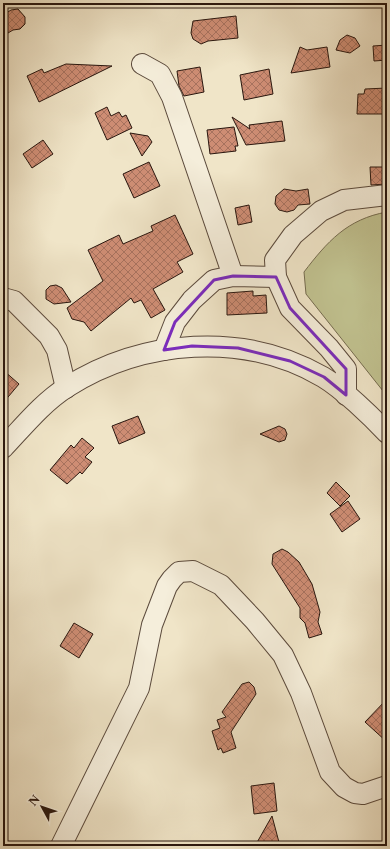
<svg xmlns="http://www.w3.org/2000/svg" width="390" height="849" font-family="'Libre Caslon Text',serif">
  <style>
    .pitch { fill: #c1c290; stroke: #756c4f }
    .building { fill: url(#building-cross-hatch); stroke: #29160e }
    .lines { fill: none; stroke-linecap: round; stroke-linejoin: round }
    .minor-casing { stroke: #5b4a3c; stroke-width: 22 }
    .minor { stroke: #f5eedb; stroke-width: 20 }
    .marked { fill: none; stroke: #7b2cbf; stroke-width: 3; stroke-linejoin: round }
  </style>
  <defs>
    <pattern id="building-cross-hatch" width="8" height="8" patternUnits="userSpaceOnUse"><rect width="8" height="8" fill="#ce8d74"/><path d="M0 0l8 8M0 8l8-8" fill="none" stroke="#a7725e"/></pattern>
  </defs>
  <rect width="100%" height="100%" fill="#f0e5c8"/>
  <filter id="stains"><feTurbulence type="fractalNoise" baseFrequency=".005" numOctaves="4"/><feColorMatrix values="0 0 0 0 .2 0 0 0 0 .09 0 0 0 0 .02 0 0 0 .5 -.17"/></filter>
  <radialGradient id="worn" r=".72"><stop offset=".6" stop-color="#630" stop-opacity="0"/><stop offset="1" stop-color="#630" stop-opacity=".3"/></radialGradient>
  <path class="pitch" d="M387,212V396L306,294L304,272C327,242 347,219 387,212Z"/>
  <g class="building">
    <path d="M18,9L25,17V24L20,29L13,30L3,36V15L11,10Z"/>
    <path d="M236,16L238,38L208,41L201,44L193,39L191,33L193,21Z"/>
    <path d="M347,35L355,38L360,46L350,53L336,50L340,40Z"/>
    <path d="M387,45V60L374,61L373,46Z"/>
    <path d="M300,47L307,50L327,47L330,67L291,73Z"/>
    <path d="M66,64L112,66L39,102L27,76L42,69L44,73Z"/>
    <path d="M200,67L204,92L184,96L179,86L177,71Z"/>
    <path d="M269,69L273,94L244,100L240,75Z"/>
    <path d="M387,88V114H357L358,94H364L365,89Z"/>
    <path d="M107,107L111,116L119,112L122,117L126,115L132,128L107,140L95,113Z"/>
    <path d="M232,117L250,129L249,125L282,121L285,141L246,145Z"/>
    <path d="M234,127L238,146H235L236,151L210,154L207,130Z"/>
    <path d="M130,133L148,136L152,142L142,156Z"/>
    <path d="M43,140L53,154L32,168L23,154Z"/>
    <path d="M149,162L160,186L134,198L123,174Z"/>
    <path d="M370,167H387V184L371,185Z"/>
    <path d="M284,189L296,191L308,189L310,204L298,205L294,210L287,212L279,210L275,204L276,196Z"/>
    <path d="M249,205L252,222L238,225L235,208Z"/>
    <path d="M175,215L193,254L177,262L183,272L153,289L165,310L151,318L141,300L134,303L131,298L91,331L84,322L72,319L67,308L103,281L88,250L119,235L123,244L153,231L151,226Z"/>
    <path d="M56,285L62,288L71,302L54,304L46,299V290L50,286Z"/>
    <path d="M253,291V296L266,295L267,313L227,315V293Z"/>
    <path d="M3,370L19,384L3,403Z"/>
    <path d="M138,416L145,433L119,444L112,426Z"/>
    <path d="M279,426L285,429L287,434L285,440L279,442L260,434Z"/>
    <path d="M82,438L94,448L85,457L92,462L82,474L80,472L67,484L50,470L71,445L74,448Z"/>
    <path d="M336,482L350,496L340,506L327,493Z"/>
    <path d="M348,501L360,519L342,532L330,514Z"/>
    <path d="M282,549L288,552L299,562L312,584L320,612L318,622L322,634L309,638L305,623L300,618V608L272,564L273,554Z"/>
    <path d="M74,623L93,634L79,658L60,646Z"/>
    <path d="M249,682L254,687L256,694L231,732L236,748L223,753L221,748L218,750L212,731L220,728L217,720L226,717L222,712L242,684Z"/>
    <path d="M387,699V742L365,722Z"/>
    <path d="M274,783L277,811L254,814L251,786Z"/>
    <path d="M272,816L280,846H255Z"/>
  </g>
  <g class="lines">
    <g class="minor-casing">
      <g id="minor">
        <path d="M142,64L160,74L172,97L233,276"/>
        <path d="M3,298L14,301L49,336L57,350L66,388"/>
        <path d="M164,350L175,322L192,300L214,280L233,276L276,277"/>
        <path d="M346,395V369L329,348L290,308L276,277L275,260L293,235L321,211L344,200L387,195"/>
        <path d="M3,448C23,427 42,403 67,387C143,339 244,331 323,377C343,389 371,416 387,433"/>
        <path d="M61,846L139,688L152,625L167,586L172,579L179,572L193,571L221,585L255,621L283,655L301,693L330,772L344,787L355,793L363,794L387,786"/>
      </g>
    </g>
    <use href="#minor" class="minor"/>
  </g>
  <path class="marked" d="M233,276L276,277L290,308L346,369V395L324,377L290,361L238,348L192,346L164,350L175,322L214,280Z"/>
  <rect width="390" height="849" fill="none" stroke="#f0e5c8" stroke-width="16"/>
  <rect x="4" y="4" width="382" height="841" fill="none" stroke="#29160e" stroke-width="2"/>
  <rect x="8" y="8" width="374" height="833" fill="none" stroke="#29160e"/>
  <g transform="translate(42 807) rotate(310)" stroke="#f5eedb" stroke-width="3" paint-order="stroke">
  <path d="M0-3L7 15L0 10L-7 15Z" fill="#29160e"/>
  <text y="-6" font-size="11" font-weight="bold" text-anchor="middle" fill="#29160e">N</text>
  </g>
  <rect width="100%" height="100%" filter="url(#stains)"/>
  <rect width="100%" height="100%" fill="url(#worn)"/>
</svg>
